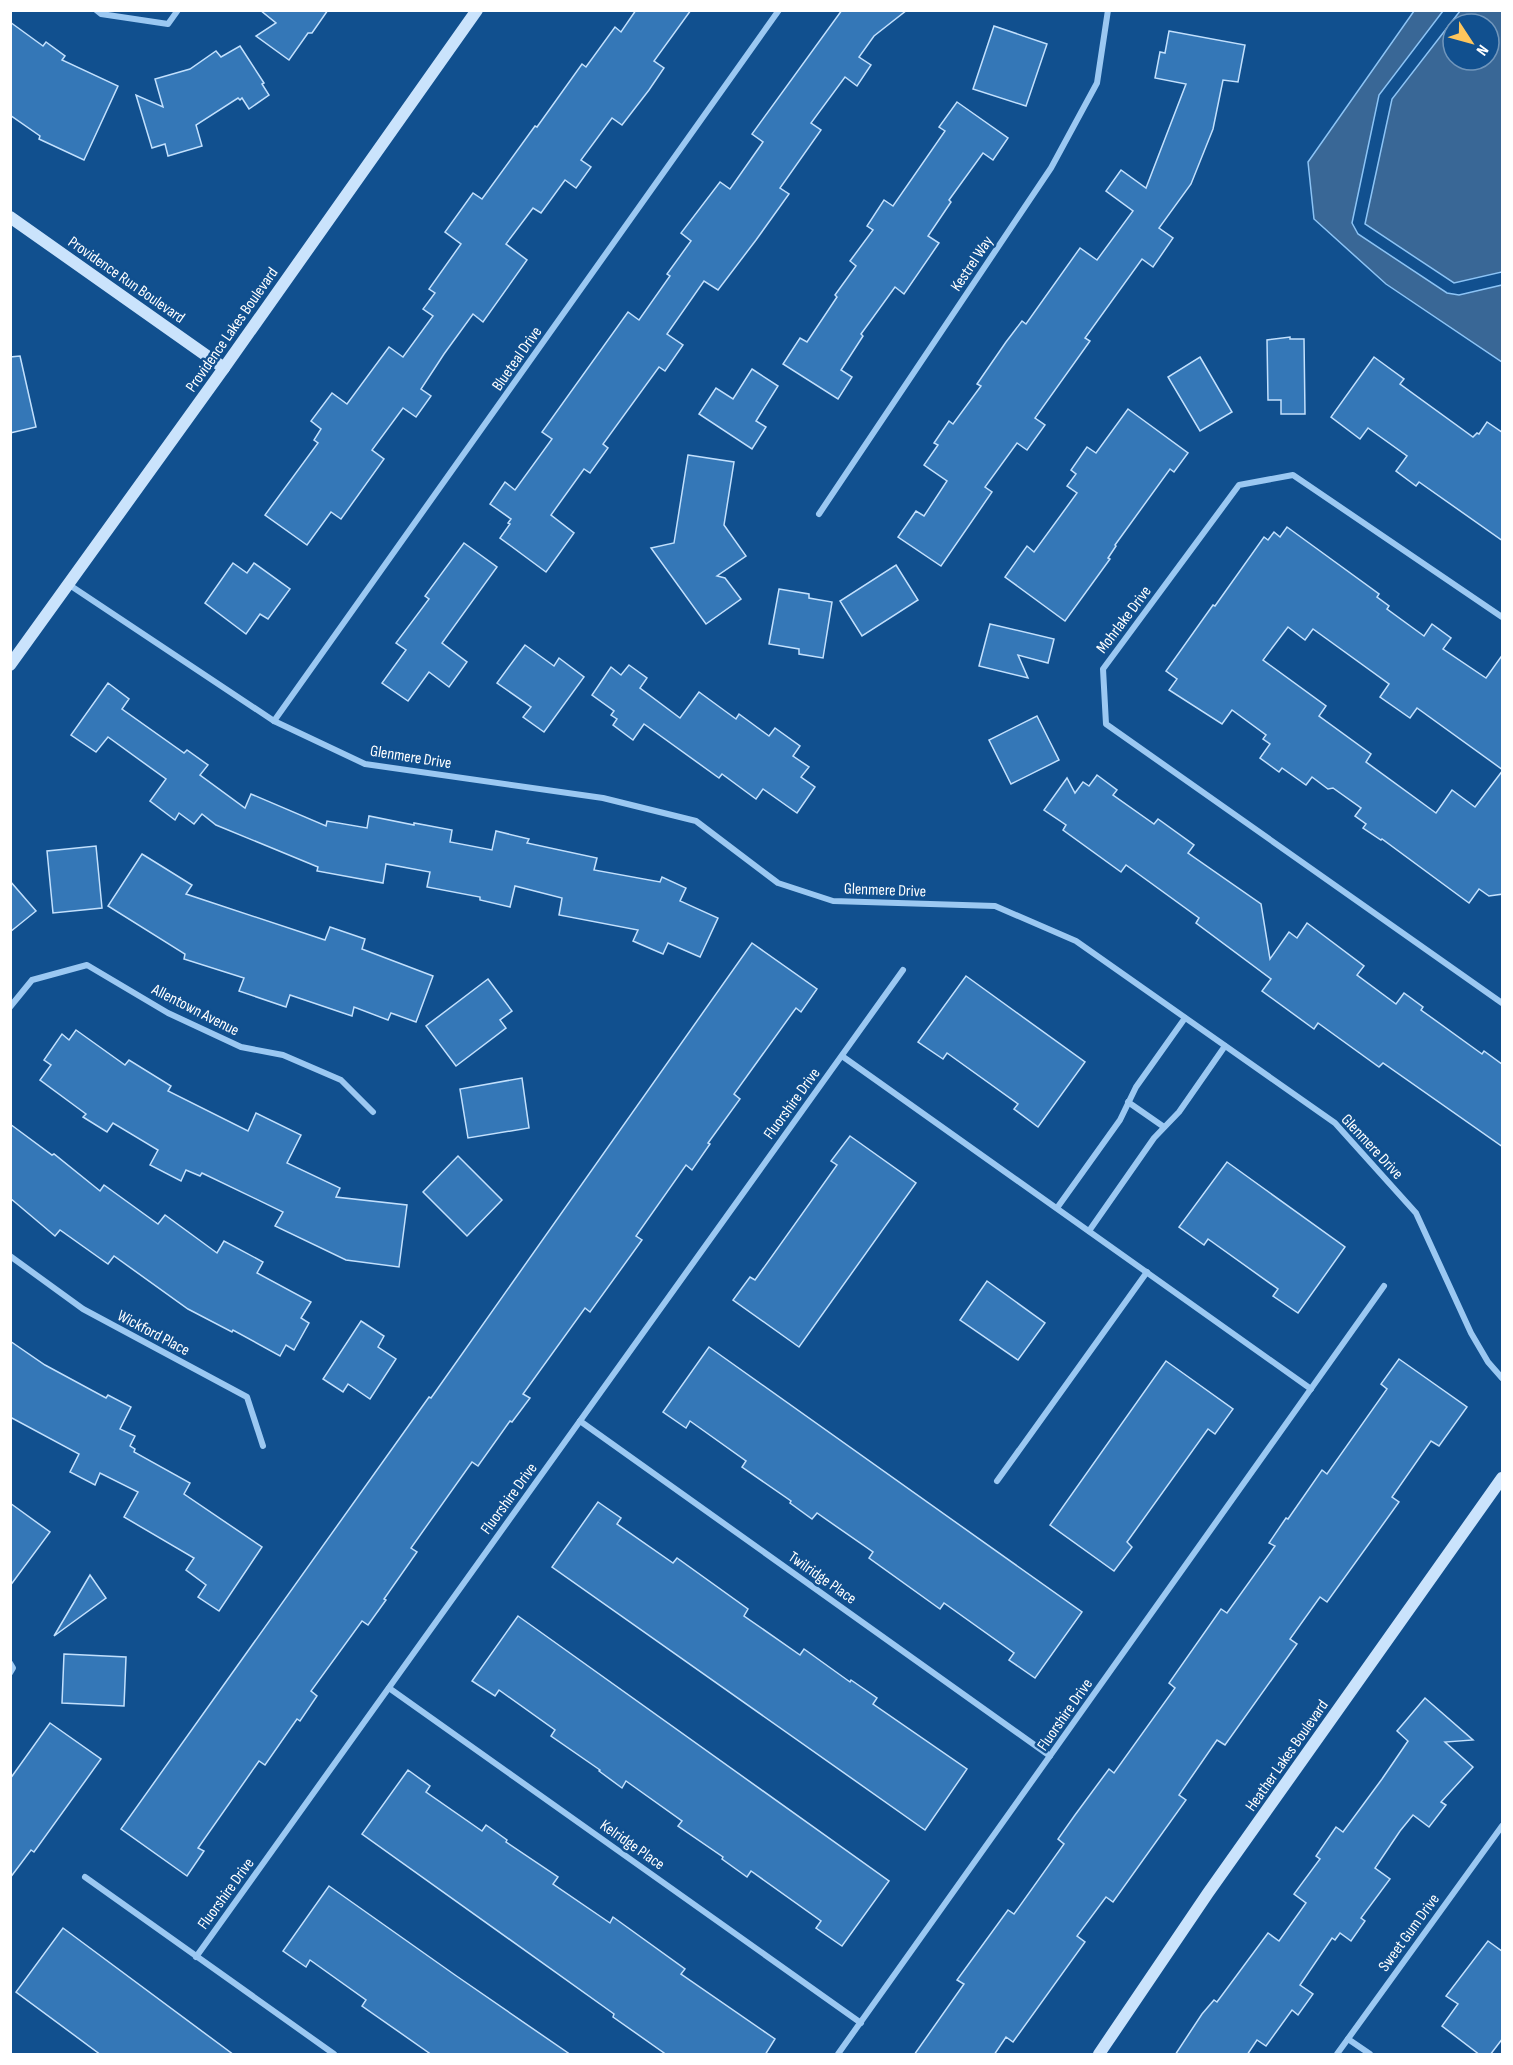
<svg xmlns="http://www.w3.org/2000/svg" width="1513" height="2065" font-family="'Sofia Sans Condensed',sans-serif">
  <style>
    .water { fill: #396796; stroke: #8cc4f6; stroke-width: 1.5; fill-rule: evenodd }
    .building { fill: #3477b7; stroke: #c2e0fd; stroke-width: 1.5 }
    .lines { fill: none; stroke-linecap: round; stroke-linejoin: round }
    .street { stroke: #9bc8f2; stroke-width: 6 }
    .secondary { stroke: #cae3fc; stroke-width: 12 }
    .labels { text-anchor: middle; stroke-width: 5; stroke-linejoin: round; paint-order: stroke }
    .street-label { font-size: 16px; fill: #fff; stroke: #11508f }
  </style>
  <rect width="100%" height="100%" fill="#11508f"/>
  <g class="water">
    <path d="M1414,11H1443L1379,95L1352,223L1358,234L1447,293L1459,295L1502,285V362L1386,284L1314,219L1308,162Z"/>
    <path d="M1460,11H1502V272L1454,283L1365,224L1392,99ZM1453,24H1489V60H1453Z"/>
  </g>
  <g class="building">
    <path d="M260,10H328L312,33H308L289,60L256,36L276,23Z"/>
    <path d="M636,10H691L654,61L664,68L649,90L622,125L612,118L581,160L591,167L576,188L565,180L541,213L533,208L506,244L527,260L483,322L473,314L444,354L421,389L431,396L416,417L403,408L372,450L384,459L341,519L331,512L307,545L265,515L318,443L314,440L321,429L311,421L332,393L347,404L389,347L403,357L433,316L423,309L435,293L429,289L461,244L445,232L473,193L482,199L535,126L537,127L582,64L586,67L615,27L621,32Z"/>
    <path d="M842,10H907L874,36L859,57L871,65L857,86L845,77L811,123L821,130L780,188L789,194L756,240L718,290L704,281L667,334L683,345L665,371L659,367L603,444L608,448L590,473L584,469L551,515L574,533L546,572L500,538L510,524L508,523L511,519L490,504L505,482L515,490L552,439L542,432L628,312L639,320L670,276L667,274L691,241L681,233L720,182L730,189L763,142L752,134Z"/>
    <path d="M10,22L43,46L46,42L65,56L62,60L118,86L84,160L39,139L40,136L10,115Z"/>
    <path d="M994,26L1047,44L1026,106L973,89Z"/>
    <path d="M1169,31L1245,45L1238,82L1223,80L1213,129L1191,184L1159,228L1173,238L1153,267L1142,259L1085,338L1090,341L1035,418L1045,425L1027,450L1017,443L985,487L992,492L941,566L898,537L916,511L924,516L947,481L924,465L938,445L934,443L949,421L953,424L981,386L977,384L1006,342L1022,321L1026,324L1080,248L1097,260L1133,211L1106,191L1121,170L1146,188L1186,84L1155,78L1160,52L1165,53Z"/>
    <path d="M240,46L264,83L262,84L269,95L249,109L242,98L240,100L238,98L196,125L202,146L168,156L165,144L152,148L136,95L163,107L155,79L190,69L216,51L221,57Z"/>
    <path d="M957,102L1008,138L993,160L983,153L949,200L951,202L928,236L939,243L904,294L895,287L861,334L863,336L841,370L852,377L838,399L783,364L800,338L807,342L837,297L835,295L856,266L850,261L873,230L867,226L884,200L893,206L945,131L939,127Z"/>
    <path d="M1290,337V339H1304L1305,414H1281V400H1268L1267,340Z"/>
    <path d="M20,356L36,427L10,433V357Z"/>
    <path d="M1200,357L1232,412L1200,431L1168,377Z"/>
    <path d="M1374,357L1404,379L1400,384L1473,437L1477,433L1479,434L1487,422L1503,433V541L1419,482L1416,486L1396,471L1407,456L1368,428L1360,439L1331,417Z"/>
    <path d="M752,369L778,386L756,421L766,427L752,449L699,414L716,388L733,399Z"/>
    <path d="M1128,409L1188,453L1174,472L1170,469L1115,545L1116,546L1108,558L1110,559L1065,621L1005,577L1027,546L1034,552L1077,493L1067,486L1076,474L1071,470L1087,447L1096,453Z"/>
    <path d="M688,455L734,462L724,525L746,556L717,576L725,578L741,599L706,624L651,548L674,543Z"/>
    <path d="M1287,527L1379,594L1377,597L1389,606L1387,609L1424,636L1432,624L1451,638L1443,649L1486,678L1503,654V770L1417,708L1410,718L1380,697L1389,684L1313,629L1305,640L1288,627L1263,660L1326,706L1319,716L1371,754L1366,762L1436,813L1452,790L1475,807L1503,770V894L1489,896L1479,889L1469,903L1382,839L1381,840L1363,828L1366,824L1355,816L1361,808L1333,788L1328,789L1312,777L1306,785L1282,768L1279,772L1260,758L1270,744L1263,739L1266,735L1232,710L1222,724L1169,690L1177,679L1166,671L1213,605L1215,606L1264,537L1268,540L1274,532L1280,537Z"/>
    <path d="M464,543L497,567L442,643L467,662L449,687L429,672L408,701L382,683L406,650L396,643L429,599L425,596Z"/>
    <path d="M233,563L247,573L254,563L290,589L268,619L260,614L246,634L205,603Z"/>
    <path d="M896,565L918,600L862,636L840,601Z"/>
    <path d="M779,589L809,594V598L832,602L823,658L799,654V649L769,644Z"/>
    <path d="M990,624L1054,639L1048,663L1018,655L1028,678L979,666Z"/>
    <path d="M525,645L554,666L559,658L584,677L544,732L523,717L531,707L497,683Z"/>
    <path d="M629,665L647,678L640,688L680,718L699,692L736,719L739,714L769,736L775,728L800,746L793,756L809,767L801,777L815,787L797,813L763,789L756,799L722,774L719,778L644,724L633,740L613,725L617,719L611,715L614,711L592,695L611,667L621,675Z"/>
    <path d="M108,683L129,699L122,709L184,753L187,750L208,765L200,775L245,808L251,794L326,826L327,821L367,828L369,816L414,825V823L452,830L450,842L492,850L496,831L529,839L527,843L597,858L594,870L660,882L662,877L686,888L680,901L718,918L700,957L668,943L663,954L633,941L638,930L559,915L562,898L515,886L510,907L480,900V897L427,887L430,872L386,864L383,883L317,871L318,867L216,825L202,814L194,824L179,813L175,820L150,801L166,779L108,737L96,752L71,735Z"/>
    <path d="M1037,716L1059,760L1011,784L989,740Z"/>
    <path d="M1097,775L1117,790L1113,795L1154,824L1158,819L1194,845L1188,853L1261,904L1270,959L1289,932L1297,938L1307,923L1364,966L1357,975L1396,1004L1404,993L1423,1007L1421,1010L1482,1054L1484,1051L1503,1065V1147L1383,1063L1379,1067L1318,1023L1314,1029L1262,991L1271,979L1196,923L1199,918L1126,865L1121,872L1063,830L1066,825L1044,810L1067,778L1075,793L1083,782L1089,786Z"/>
    <path d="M96,846L102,908L53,913L47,851Z"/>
    <path d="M142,854L192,885L186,894L325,940L330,927L365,939L362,949L433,976L416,1022L391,1013L388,1020L354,1007L352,1016L290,995L286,1007L239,991L244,978L184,959L185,954L108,906Z"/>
    <path d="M10,881L36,911L10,932Z"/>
    <path d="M752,943L817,989L801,1012L796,1008L734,1094L740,1099L708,1143L710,1144L692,1170L686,1165L636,1236L642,1240L590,1312L585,1308L523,1394L530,1398L512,1422L510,1421L478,1466L472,1462L411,1548L417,1552L384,1599L386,1600L368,1625L362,1621L311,1691L317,1696L300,1721L297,1719L265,1765L259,1761L198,1848L204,1851L187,1876L121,1829L429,1397L431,1398Z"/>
    <path d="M966,976L1085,1062L1038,1127L1014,1109L1018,1104L947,1053L943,1059L918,1042Z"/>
    <path d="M488,979L512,1011L500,1020L506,1028L456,1066L426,1026Z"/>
    <path d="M76,1030L125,1065L129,1060L171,1086L168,1091L248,1131L256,1113L301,1135L287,1163L340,1188L336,1197L407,1205L399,1267L346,1260L275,1226L283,1212L202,1173L200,1176L186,1170L181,1181L150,1165L158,1150L113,1123L107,1132L83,1117L86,1114L40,1080L51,1065L44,1060L62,1034L69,1040Z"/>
    <path d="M522,1078L529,1128L468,1138L460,1089Z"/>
    <path d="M10,1124L52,1155L54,1154L100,1191L104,1185L158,1224L165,1215L217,1253L224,1241L263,1262L257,1273L311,1302L301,1318L309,1323L294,1350L286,1345L280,1356L233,1330L232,1332L188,1309L114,1256L108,1264L60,1230L55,1236L10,1198Z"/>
    <path d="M850,1136L916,1183L799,1347L733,1300L750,1277L755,1280L837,1165L831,1161Z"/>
    <path d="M458,1156L502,1200L467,1236L423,1192Z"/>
    <path d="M1227,1162L1345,1247L1298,1313L1273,1296L1278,1289L1208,1239L1204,1245L1179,1227Z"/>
    <path d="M987,1281L1045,1323L1018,1360L960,1320Z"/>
    <path d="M361,1321L384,1336L378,1347L396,1359L370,1399L348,1384L343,1392L323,1379Z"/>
    <path d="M10,1341L45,1365L106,1398L108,1395L131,1407L120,1429L135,1436L130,1446L135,1449L134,1452L190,1483L184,1494L262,1547L219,1611L198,1597L206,1585L186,1570L194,1558L124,1517L138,1492L100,1473L95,1485L70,1472L79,1454L10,1417Z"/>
    <path d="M709,1347L1082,1612L1035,1678L1009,1660L1014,1653L944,1603L940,1609L869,1558L873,1552L817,1513L812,1519L790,1503L791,1501L742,1467L746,1461L690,1421L686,1428L663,1412Z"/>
    <path d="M1399,1359L1467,1407L1439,1446L1431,1441L1392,1497L1399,1502L1327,1602L1320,1597L1290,1639L1297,1644L1225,1745L1217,1740L1179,1795L1186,1800L1113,1902L1106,1897L1077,1936L1085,1942L1013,2042L1006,2037L994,2055H914L964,1984L957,1980L1008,1910L1014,1914L1064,1844L1058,1839L1075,1815L1109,1769L1114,1773L1175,1688L1169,1683L1221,1609L1227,1613L1275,1546L1269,1543L1286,1518L1288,1519L1322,1470L1327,1474L1387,1389L1381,1384Z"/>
    <path d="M1166,1361L1233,1409L1215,1434L1208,1429L1127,1542L1132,1547L1114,1571L1050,1525Z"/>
    <path d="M598,1502L621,1518L617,1524L673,1563L677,1558L748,1609L744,1616L800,1655L804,1649L850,1682L851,1680L877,1698L873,1704L967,1769L925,1830L552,1567Z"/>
    <path d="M10,1503L50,1532L10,1586Z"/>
    <path d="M90,1575L106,1598L54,1636Z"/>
    <path d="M518,1616L889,1881L842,1946L816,1928L821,1921L751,1871L747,1877L722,1859L723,1857L678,1826L682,1821L626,1781L622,1788L599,1771L600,1770L551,1736L555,1730L499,1690L495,1696L472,1681Z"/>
    <path d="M64,1654L126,1657L124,1706L62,1703Z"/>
    <path d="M1425,1698L1473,1740L1445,1742L1473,1767L1441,1802L1446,1805L1429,1827L1413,1815L1400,1831L1375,1868L1390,1879L1361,1918L1365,1921L1351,1941L1340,1933L1335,1940L1332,1938L1300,1985L1313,1994L1298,2015L1292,2010L1266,2046L1257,2040L1247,2055H1175L1202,2014L1214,2000L1217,2002L1268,1933L1279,1941L1306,1903L1294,1894L1320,1859L1316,1856L1336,1827L1343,1832L1382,1779L1408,1741L1397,1731Z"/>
    <path d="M50,1723L101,1759L34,1852L31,1850L10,1878V1779Z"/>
    <path d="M408,1770L430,1786L426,1792L482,1831L486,1825L507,1840L506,1842L558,1877L553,1884L610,1923L613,1917L685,1969L681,1974L775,2039L765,2055H667L613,2017L614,2014L362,1834Z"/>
    <path d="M329,1886L455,1975L571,2055H432L362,2006L366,2000L310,1960L306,1967L283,1951Z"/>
    <path d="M63,1928L234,2055H101L16,1992Z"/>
    <path d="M1488,1941L1503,1952V2038L1490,2055H1480L1442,2026L1458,2004L1446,1996Z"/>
  </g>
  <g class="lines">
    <g class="street">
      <path d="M96,10L101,14L168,24L178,10"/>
      <path d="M819,514L1051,168L1097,83L1108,10"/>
      <path d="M68,584L274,721L365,764L603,798L696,821L778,883L833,901L995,906L1076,941L1335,1123L1416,1213L1471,1333L1488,1362L1502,1378"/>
      <path d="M1502,617L1293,475L1239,485L1103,669L1106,724L1502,1003"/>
      <path d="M274,721L779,10"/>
      <path d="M10,1007L32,980L87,965L168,1013L241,1047L283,1055L341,1080L373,1112"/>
      <path d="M842,1056L1311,1389"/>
      <path d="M1128,1102L1164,1127"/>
      <path d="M1057,1208L1120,1120L1136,1087L1185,1018"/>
      <path d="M1089,1231L1154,1138L1179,1112L1225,1046"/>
      <path d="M10,1256L83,1309L247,1397L263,1446"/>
      <path d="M580,1421L1050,1756"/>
      <path d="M997,1481L1147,1272"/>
      <path d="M10,1663L13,1668L10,1673"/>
      <path d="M389,1688L861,2023"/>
      <path d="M85,1877L334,2054"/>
      <path d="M196,1957L903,970"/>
      <path d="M1348,2039L1370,2054"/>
      <path d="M838,2054L1384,1286"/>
      <path d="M1337,2054L1502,1826"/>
    </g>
    <g class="secondary">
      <path d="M10,217L224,368"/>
      <path d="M10,665L224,368L477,10"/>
      <path d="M1099,2054L1208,1893L1502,1478"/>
    </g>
  </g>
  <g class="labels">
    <g class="street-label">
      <text transform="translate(971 263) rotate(-56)" y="6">Kestrel Way</text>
      <text transform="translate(127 279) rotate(35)" y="6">Providence Run Boulevard</text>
      <text transform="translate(231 329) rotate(-55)" y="6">Providence Lakes Boulevard</text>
      <text transform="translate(516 358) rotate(-55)" y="6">Blueteal Drive</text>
      <text transform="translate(1123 619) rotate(-53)" y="6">Mohrlake Drive</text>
      <text transform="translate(411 756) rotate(9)" y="6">Glenmere Drive</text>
      <text transform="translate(885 889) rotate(2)" y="6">Glenmere Drive</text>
      <text transform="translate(196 1009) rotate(27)" y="6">Allentown Avenue</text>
      <text transform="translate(791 1103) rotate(-54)" y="6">Fluorshire Drive</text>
      <text transform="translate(1373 1146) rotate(47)" y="6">Glenmere Drive</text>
      <text transform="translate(154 1332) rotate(28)" y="6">Wickford Place</text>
      <text transform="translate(508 1498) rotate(-54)" y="6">Fluorshire Drive</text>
      <text transform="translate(823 1577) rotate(35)" y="6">Twilridge Place</text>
      <text transform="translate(1064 1714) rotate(-55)" y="6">Fluorshire Drive</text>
      <text transform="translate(1286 1755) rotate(-55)" y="6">Heather Lakes Boulevard</text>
      <text transform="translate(633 1844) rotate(35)" y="6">Kelridge Place</text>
      <text transform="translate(225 1893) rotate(-54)" y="6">Fluorshire Drive</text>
      <text transform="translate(1408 1932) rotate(-54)" y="6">Sweet Gum Drive</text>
    </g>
  </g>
  <rect width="1513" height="2065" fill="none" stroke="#ffffff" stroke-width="24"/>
  <g transform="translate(1471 42) rotate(126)"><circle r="28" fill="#11508f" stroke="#7096bc" stroke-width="1.5"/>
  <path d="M0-4.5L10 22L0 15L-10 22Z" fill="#ffc65c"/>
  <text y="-9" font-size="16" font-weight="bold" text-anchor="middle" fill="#ffffff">N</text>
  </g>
</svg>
